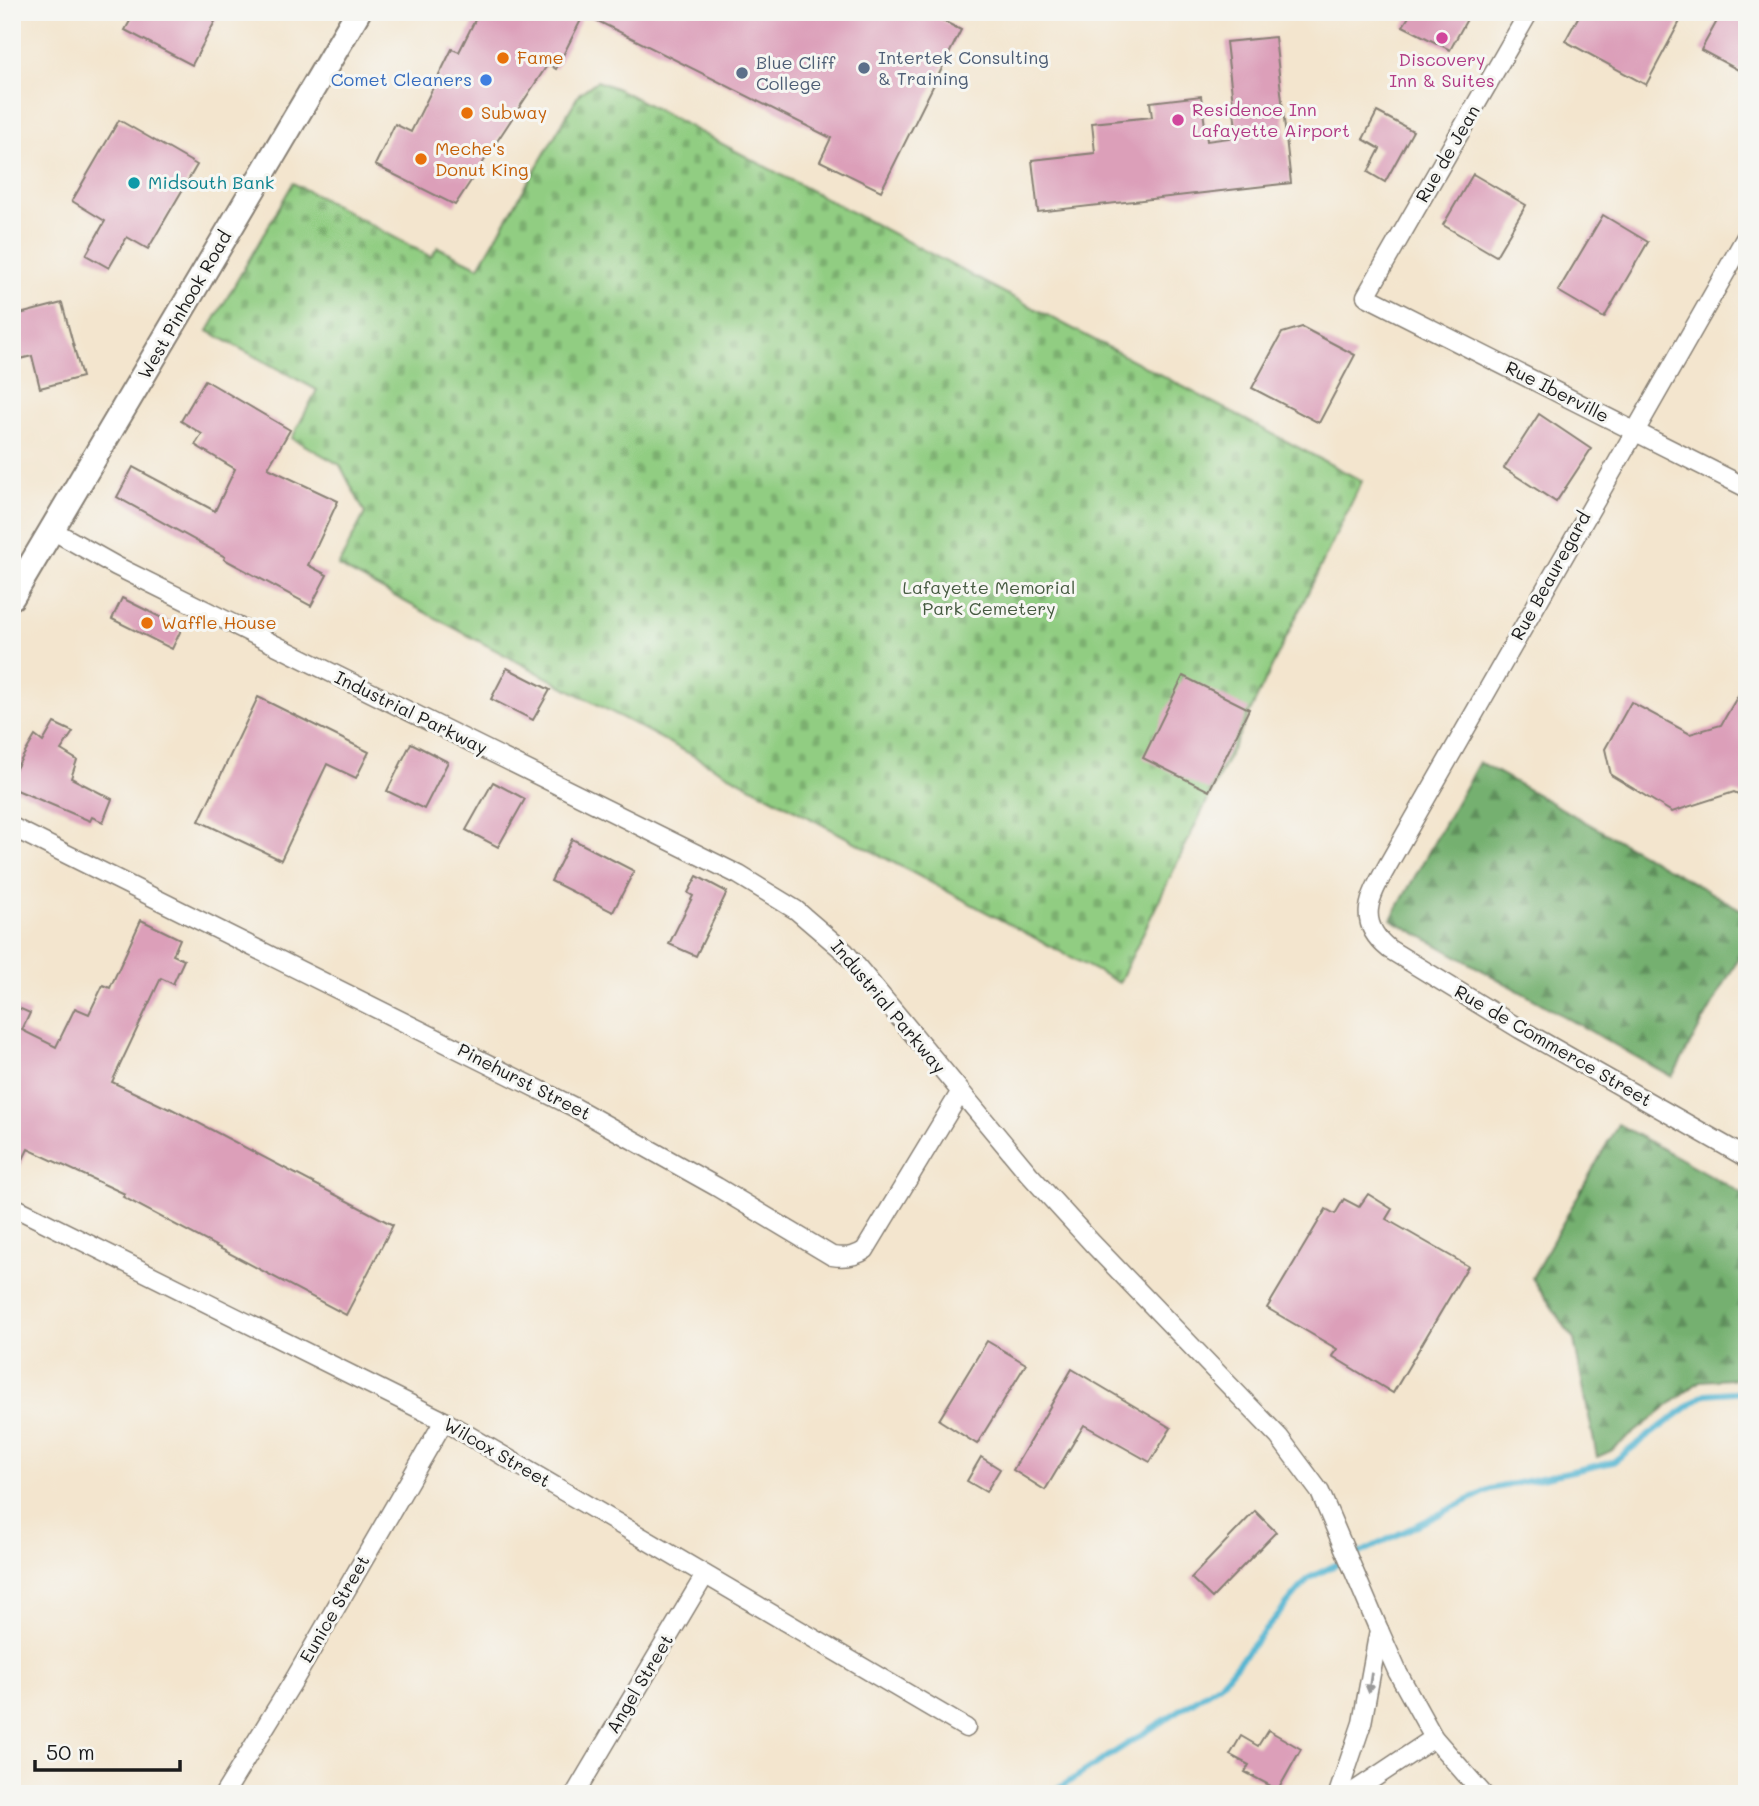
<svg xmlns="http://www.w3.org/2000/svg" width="1759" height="1806" font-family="Mali,sans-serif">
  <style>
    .forest { fill: url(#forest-firs); stroke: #486646; stroke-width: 2 }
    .cemetery { fill: url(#cemetery-stones); stroke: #56744f; stroke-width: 2 }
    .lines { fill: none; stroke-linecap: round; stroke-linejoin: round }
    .stream { stroke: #52b5d1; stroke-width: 6 }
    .building { fill: #dc9fb9 }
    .street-casing { stroke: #888075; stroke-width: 21 }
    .secondary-casing { stroke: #888075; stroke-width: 28 }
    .street { stroke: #fff; stroke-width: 18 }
    .secondary { stroke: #fff; stroke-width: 24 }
    .oneway { fill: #999 }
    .hotel-dot { fill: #d1479c; stroke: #f6f6f2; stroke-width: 2.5 }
    .food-dot { fill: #e8710a; stroke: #f6f6f2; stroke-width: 2.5 }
    .service-dot { fill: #5c6f8a; stroke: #f6f6f2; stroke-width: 2.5 }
    .shop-dot { fill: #3f7fe0; stroke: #f6f6f2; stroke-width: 2.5 }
    .culture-dot { fill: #0f9aa8; stroke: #f6f6f2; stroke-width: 2.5 }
    .labels { text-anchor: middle; stroke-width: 6; stroke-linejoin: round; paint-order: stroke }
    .food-label { font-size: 18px; fill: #c56008; stroke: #f6f6f2; text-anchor: start }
    .service-label { font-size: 18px; fill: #4e5e75; stroke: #f6f6f2; text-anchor: start }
    .hotel-label { font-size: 18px; fill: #b23c85; stroke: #f6f6f2 }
    .shop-label { font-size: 18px; fill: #366cbe; stroke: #f6f6f2; text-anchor: end }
    .street-label { font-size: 18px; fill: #1c1c1c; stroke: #f6f6f2 }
    .culture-label { font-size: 18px; fill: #0d838f; stroke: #f6f6f2; text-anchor: start }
    .park-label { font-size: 18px; fill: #455a40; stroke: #f6f6f2 }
  </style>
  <defs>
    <pattern id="forest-firs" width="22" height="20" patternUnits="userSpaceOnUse" patternTransform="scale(1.75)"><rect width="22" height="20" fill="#74b070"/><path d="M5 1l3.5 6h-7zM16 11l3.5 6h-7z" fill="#5e8e5b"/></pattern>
    <pattern id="cemetery-stones" width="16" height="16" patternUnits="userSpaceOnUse" patternTransform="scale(1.75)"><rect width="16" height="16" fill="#91cd82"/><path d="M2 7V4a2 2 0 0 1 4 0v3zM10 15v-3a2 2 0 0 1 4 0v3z" fill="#7caf70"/></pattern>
  </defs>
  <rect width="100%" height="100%" fill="#f6f6f2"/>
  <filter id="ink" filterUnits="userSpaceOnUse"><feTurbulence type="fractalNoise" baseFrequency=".0143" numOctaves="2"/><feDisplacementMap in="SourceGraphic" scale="14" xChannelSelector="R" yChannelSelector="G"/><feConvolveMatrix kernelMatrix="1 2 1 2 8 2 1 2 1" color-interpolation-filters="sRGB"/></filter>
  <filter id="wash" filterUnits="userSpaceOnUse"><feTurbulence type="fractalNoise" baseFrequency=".00686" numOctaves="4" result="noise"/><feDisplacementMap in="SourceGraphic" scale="28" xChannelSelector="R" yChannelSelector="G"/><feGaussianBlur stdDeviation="1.57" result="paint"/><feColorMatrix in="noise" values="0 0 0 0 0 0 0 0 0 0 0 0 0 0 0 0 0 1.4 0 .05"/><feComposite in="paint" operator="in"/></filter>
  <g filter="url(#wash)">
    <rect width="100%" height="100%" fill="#f3e5ce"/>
    <g class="forest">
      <path d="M1479,762L1747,913V943L1672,1077L1391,919Z"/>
      <path d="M1618,1124L1747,1196V1378L1700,1381L1611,1451L1597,1457L1574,1340L1532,1278Z"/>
    </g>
    <path class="cemetery" d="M597,81L618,89L1362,481L1119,983L338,566L365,513L340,465L292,438L317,390L208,331L293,183L431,257L438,247L479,267L579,94Z"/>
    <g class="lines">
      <path class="stream" d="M1050,1794L1220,1684L1309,1578L1491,1489L1613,1462L1705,1394L1747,1391"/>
    </g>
    <g id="blocks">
      <g class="building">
        <path d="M135,12H220L192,65L125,30Z"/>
        <path d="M479,12H926L961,30L881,191L820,161L831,138L584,14L556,69L548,64L455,205L375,165L395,124L411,132L452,49L459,52Z"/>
        <path d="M1412,12H1471L1450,50L1403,26Z"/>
        <path d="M1581,12H1685L1646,85L1565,41Z"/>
        <path d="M1722,12H1747V59L1740,71L1701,50Z"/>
        <path d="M1275,37L1291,183L1038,212L1032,160L1095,153L1092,123L1152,117L1150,102L1201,96L1207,141L1237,137L1226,42Z"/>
        <path d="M1377,112L1413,131L1385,182L1368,172L1380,149L1363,139Z"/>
        <path d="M119,120L197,165L148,249L127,237L109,268L86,255L105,221L72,201Z"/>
        <path d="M1473,174L1526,205L1496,256L1443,225Z"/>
        <path d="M1603,215L1648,242L1604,318L1558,291Z"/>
        <path d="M62,303L82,377L40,388L32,356L12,361V316Z"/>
        <path d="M1302,327L1355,355L1319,423L1252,388L1282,333Z"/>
        <path d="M205,380L290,430L268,468L338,501L308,565L327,575L311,606L224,559L225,557L117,497L133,467L215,511L235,469L195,445L202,434L181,421Z"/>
        <path d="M1539,414L1591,449L1556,502L1504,468Z"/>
        <path d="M122,598L182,628L172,649L112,619Z"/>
        <path d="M507,668L550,690L533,720L491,699Z"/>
        <path d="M1183,676L1249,709L1209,791L1143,758Z"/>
        <path d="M1747,680V798L1734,792L1672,812L1611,775L1605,749L1631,702L1690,734L1721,725Z"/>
        <path d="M258,697L369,752L356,778L327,764L281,860L199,821Z"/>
        <path d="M54,723L73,732L61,750L77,760L71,778L112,799L103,822L92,817L90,821L12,788V775L35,736L43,742Z"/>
        <path d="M411,743L448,762L424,809L387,791Z"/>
        <path d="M493,782L525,799L498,847L466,830Z"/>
        <path d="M572,839L634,871L613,912L551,881Z"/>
        <path d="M697,876L727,892L696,956L669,944L693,896L688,893Z"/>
        <path d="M141,920L180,939L173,955L184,960L173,984L161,978L112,1082L169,1109L170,1108L393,1225L346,1315L123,1197L125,1194L28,1149L12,1182V1005L30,1013L22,1030L56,1047L75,1008L89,1014L103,985L110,988Z"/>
        <path d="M1368,1194L1392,1209L1386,1219L1468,1266L1393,1393L1332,1356L1337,1349L1267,1308L1326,1209L1335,1214L1344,1199L1359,1207Z"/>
        <path d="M987,1341L1026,1364L977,1444L939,1420Z"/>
        <path d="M1072,1369L1171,1428L1150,1462L1084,1425L1045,1490L1013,1470Z"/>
        <path d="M981,1457L1000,1469L986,1492L967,1481Z"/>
        <path d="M1255,1511L1276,1532L1212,1598L1191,1578Z"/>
        <path d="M1268,1730L1301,1749L1278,1790L1245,1772L1249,1765L1230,1755L1241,1736L1258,1746Z"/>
      </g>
    </g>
  </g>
  <g filter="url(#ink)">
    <use href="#blocks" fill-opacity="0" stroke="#888075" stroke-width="2"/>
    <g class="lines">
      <g class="street-casing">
        <g id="street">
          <path d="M1529,12L1366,296L1747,488"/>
          <path d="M1747,235L1389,863C1371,895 1354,921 1389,949L1520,1029L1747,1158"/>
          <path d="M52,530L116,566L739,875L796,910L845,952L1029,1174L1093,1244L1279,1437L1320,1492L1379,1630L1362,1723L1338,1794"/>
          <path d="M12,827L574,1107L717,1187L832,1256C844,1258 855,1257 865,1250L960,1093"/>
          <path d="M12,1206L444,1421L966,1728"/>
          <path d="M1379,1630L1398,1673L1434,1738L1483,1794"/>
          <path d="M224,1794L294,1680L444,1421"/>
          <path d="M575,1794L705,1575"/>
          <path d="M1350,1794L1434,1738"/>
        </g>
      </g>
      <g class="secondary-casing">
        <path id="secondary" d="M12,597L358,12"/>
      </g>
      <use href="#street" class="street"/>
      <use href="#secondary" class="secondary"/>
    </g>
    <defs><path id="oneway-solid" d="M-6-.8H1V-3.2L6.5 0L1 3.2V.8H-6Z" transform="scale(1.75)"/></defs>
    <use class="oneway" href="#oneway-solid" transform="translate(1370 1683) rotate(98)"/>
  </g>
  <g class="hotel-dot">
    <circle cx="1442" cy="38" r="7"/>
    <circle cx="1178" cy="120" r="7"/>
  </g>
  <g class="food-dot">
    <circle cx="503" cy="58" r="7"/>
    <circle cx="467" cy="113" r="7"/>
    <circle cx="421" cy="159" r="7"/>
    <circle cx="147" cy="623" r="7"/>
  </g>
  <g class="service-dot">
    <circle cx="864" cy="68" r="7"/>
    <circle cx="742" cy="73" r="7"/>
  </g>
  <circle class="shop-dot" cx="486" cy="80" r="7"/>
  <circle class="culture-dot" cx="134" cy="183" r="7"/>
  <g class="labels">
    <g class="food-label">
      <text x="517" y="64">Fame</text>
      <text x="481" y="119">Subway</text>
      <text x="435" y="155">Meche's<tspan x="435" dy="21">Donut King</tspan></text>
      <text x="161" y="629">Waffle House</text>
    </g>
    <g class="service-label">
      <text x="878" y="64">Intertek Consulting<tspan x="878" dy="21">&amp; Training</tspan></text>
      <text x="756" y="69">Blue Cliff<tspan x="756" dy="21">College</tspan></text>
    </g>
    <g class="hotel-label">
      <text x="1442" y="66">Discovery<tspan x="1442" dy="21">Inn &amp; Suites</tspan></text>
      <text x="1192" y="116" text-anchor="start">Residence Inn<tspan x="1192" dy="21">Lafayette Airport</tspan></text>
    </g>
    <g class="shop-label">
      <text x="472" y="86">Comet Cleaners</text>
    </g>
    <g class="street-label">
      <text transform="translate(1448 154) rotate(-60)" y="6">Rue de Jean</text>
      <text transform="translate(185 305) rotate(-60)" y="6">West Pinhook Road</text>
      <text transform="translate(1557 392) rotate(27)" y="6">Rue Iberville</text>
      <text transform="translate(1551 576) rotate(-61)" y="6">Rue Beauregard</text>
      <text transform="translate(411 713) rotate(26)" y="6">Industrial Parkway</text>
      <text transform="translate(888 1007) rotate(50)" y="6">Industrial Parkway</text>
      <text transform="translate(1553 1046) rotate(30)" y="6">Rue de Commerce Street</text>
      <text transform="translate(524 1082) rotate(27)" y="6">Pinehurst Street</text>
      <text transform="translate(497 1453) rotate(30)" y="6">Wilcox Street</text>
      <text transform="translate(335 1609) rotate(-60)" y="6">Eunice Street</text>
      <text transform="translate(640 1684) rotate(-59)" y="6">Angel Street</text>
    </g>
    <g class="culture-label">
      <text x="148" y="189">Midsouth Bank</text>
    </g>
    <g class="park-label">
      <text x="989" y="594">Lafayette Memorial<tspan x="989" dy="21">Park Cemetery</tspan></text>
    </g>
  </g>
  <rect width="1759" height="1806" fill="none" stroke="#f6f6f2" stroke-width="42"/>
  <path d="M35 1760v10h145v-10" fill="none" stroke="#1c1c1c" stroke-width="3.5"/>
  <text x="46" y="1760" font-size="21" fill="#1c1c1c" stroke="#f6f6f2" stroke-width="5" paint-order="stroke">50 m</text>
</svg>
